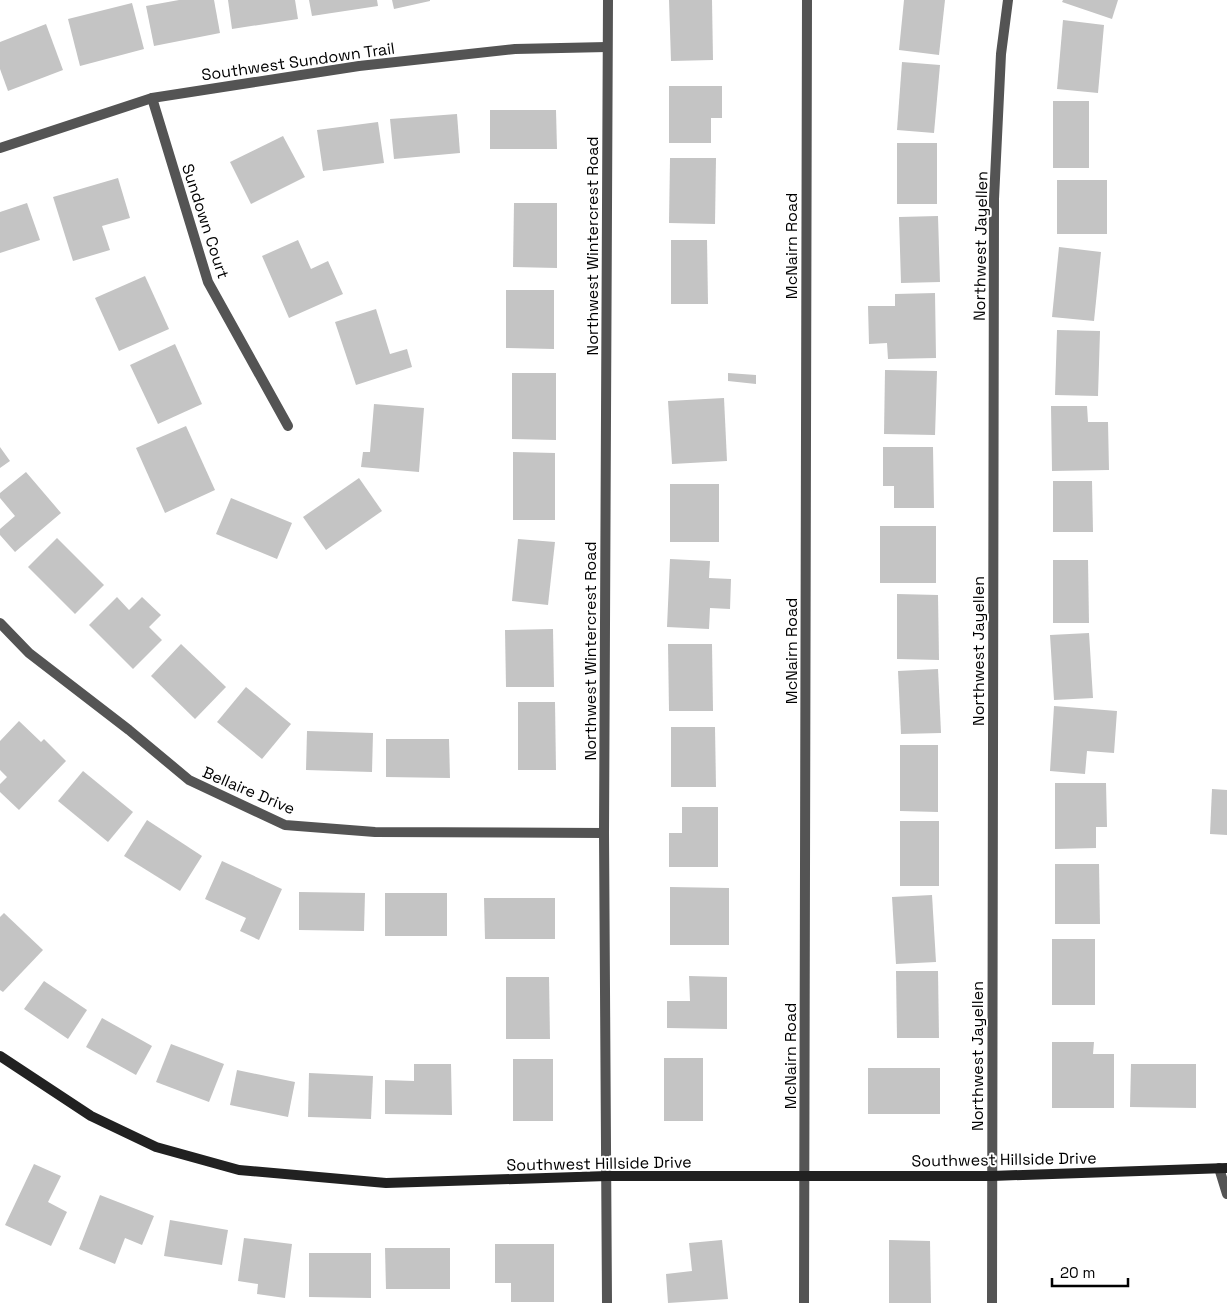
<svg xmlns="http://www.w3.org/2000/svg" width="1227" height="1303" font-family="'Space Grotesk',sans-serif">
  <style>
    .building { fill: #c4c4c4 }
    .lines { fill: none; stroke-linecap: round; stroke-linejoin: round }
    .lane { stroke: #545454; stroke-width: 10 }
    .street { stroke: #545454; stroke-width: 10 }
    .secondary { stroke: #212121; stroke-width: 10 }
    .labels { text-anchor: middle; stroke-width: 4; stroke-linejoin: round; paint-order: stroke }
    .street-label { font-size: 16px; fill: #000; stroke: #fff }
  </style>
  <rect width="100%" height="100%" fill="#fff"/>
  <g class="building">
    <path d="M179,0H214L220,33L154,46L146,6Z"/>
    <path d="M228,0H295L298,19L232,29Z"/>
    <path d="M309,0H377L378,6L312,16Z"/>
    <path d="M392,0H430V1L394,9Z"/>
    <path d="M669,0H712L713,60L671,61Z"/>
    <path d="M904,0H945L939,55L899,50Z"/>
    <path d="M1063,0H1118L1112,19L1062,2Z"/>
    <path d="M132,3L144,49L80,66L68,19Z"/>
    <path d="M1063,20L1104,25L1098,93L1057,89Z"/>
    <path d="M46,24L63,70L8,91L0,69V42Z"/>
    <path d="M902,62L940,65L934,133L897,130Z"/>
    <path d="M669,86H722V118H711V143H669Z"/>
    <rect x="1053" y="101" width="36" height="67"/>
    <path d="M490,110H556L557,149H490Z"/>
    <path d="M457,114L460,153L394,159L390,119Z"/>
    <path d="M378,122L384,163L323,171L317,130Z"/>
    <path d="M283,136L305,177L251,204L230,162Z"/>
    <rect x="897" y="143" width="40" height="61"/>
    <path d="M670,158H716L715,224L669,223Z"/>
    <path d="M118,178L130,218L102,226L110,250L73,261L53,197Z"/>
    <rect x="1057" y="180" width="50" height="54"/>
    <path d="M27,203L40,240L0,253V212Z"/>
    <path d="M514,203H557V268L513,267Z"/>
    <path d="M938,216L940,282L901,283L899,217Z"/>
    <path d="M298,240L311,269L328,261L343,294L289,318L262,256Z"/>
    <path d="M671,240H707L708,304H671Z"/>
    <path d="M1059,247L1101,252L1094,321L1052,317Z"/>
    <path d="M145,276L169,329L119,351L95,298Z"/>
    <path d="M506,290H554V349L506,348Z"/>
    <path d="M935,293L936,358L888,359L887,343L869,344L868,306H895V294Z"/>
    <path d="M376,309L390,354L407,349L412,367L356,385L335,322Z"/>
    <path d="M1057,330L1100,331L1098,396L1055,395Z"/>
    <path d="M175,344L202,404L158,424L130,365Z"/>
    <path d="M885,370L937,371L935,435L884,434Z"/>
    <path d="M512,373H556V440L512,439Z"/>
    <path d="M728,373L756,375V384L728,381Z"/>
    <path d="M724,398L727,461L672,464L668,401Z"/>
    <path d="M374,404L424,408L419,472L361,467L363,452H370Z"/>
    <path d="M1051,406H1087L1088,422H1108L1109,470L1052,471Z"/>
    <path d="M186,426L215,490L165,513L136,448Z"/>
    <path d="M0,447L10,461L0,468Z"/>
    <path d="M883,447H933L934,508H894V486H883Z"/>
    <path d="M513,452L555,453V520H513Z"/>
    <path d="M26,472L61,513L15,552L0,535V529L15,516L0,498V493Z"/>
    <path d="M359,478L382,511L326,550L303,517Z"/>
    <path d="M1053,481H1092L1093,532H1053Z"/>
    <rect x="670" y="484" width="49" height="58"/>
    <path d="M231,498L292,523L277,559L216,534Z"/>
    <rect x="880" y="526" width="56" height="57"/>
    <path d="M57,538L104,585L75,614L28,567Z"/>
    <path d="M518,539L555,542L548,605L512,601Z"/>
    <path d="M670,559L710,561L709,578L731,579L730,609L710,608L709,629L667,627Z"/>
    <path d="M1053,560H1088L1089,623H1053Z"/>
    <path d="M897,594L938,595L939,660L897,659Z"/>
    <path d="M117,597L129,610L142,597L161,615L149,627L162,640L133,669L89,625Z"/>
    <path d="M553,629L554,687H506L505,630Z"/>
    <path d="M1089,633L1093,698L1054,700L1050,635Z"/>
    <path d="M181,644L226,687L195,719L151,676Z"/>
    <path d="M668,644H712L713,711H669Z"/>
    <path d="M938,669L941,733L901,734L898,671Z"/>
    <path d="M246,687L291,724L262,759L217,722Z"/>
    <path d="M518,702H555L556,770H518Z"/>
    <path d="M1054,706L1117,711L1114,753L1087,751L1085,774L1050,771Z"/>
    <path d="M19,721L41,742L44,739L66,761L19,810L0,792V784L7,777L0,770V741Z"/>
    <path d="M671,727H715L716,787H671Z"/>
    <path d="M307,731L373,733L372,772L306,770Z"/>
    <path d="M386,739H449L450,778L386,777Z"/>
    <path d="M900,745H938V812L900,811Z"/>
    <path d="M83,771L133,812L108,842L58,801Z"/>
    <path d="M1055,783H1106L1107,827H1096V848L1055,849Z"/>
    <path d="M1212,789L1227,790V835L1210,834Z"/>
    <path d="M682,807H718V867H669V833H682Z"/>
    <path d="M147,820L202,856L180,891L124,856Z"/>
    <rect x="900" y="821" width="39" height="65"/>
    <path d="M222,861L282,889L259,940L240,931L246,918L205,899Z"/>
    <path d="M1055,864H1099L1100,924H1055Z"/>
    <path d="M670,887L729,888V945H670Z"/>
    <path d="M299,892L365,893L364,931L299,930Z"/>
    <rect x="385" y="893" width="62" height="43"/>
    <path d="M932,895L936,962L896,964L892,897Z"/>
    <path d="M484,898H555V939H485Z"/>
    <path d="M4,913L43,950L3,992L0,990V917Z"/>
    <rect x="1052" y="939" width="43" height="66"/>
    <path d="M896,971H938L939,1038H897Z"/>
    <path d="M689,976L727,977V1029L667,1028V1001H690Z"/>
    <path d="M506,977H549L550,1039H506Z"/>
    <path d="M44,981L87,1010L68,1039L24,1009Z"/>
    <path d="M102,1018L152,1046L136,1075L86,1047Z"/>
    <path d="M1052,1042H1094L1093,1054H1114V1108H1052Z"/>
    <path d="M171,1044L224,1064L209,1102L156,1082Z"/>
    <rect x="664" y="1058" width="39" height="63"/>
    <rect x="513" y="1059" width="40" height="62"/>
    <path d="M414,1064H451L452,1115L385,1114V1080L414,1081Z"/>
    <path d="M1131,1064H1196V1108L1130,1107Z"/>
    <rect x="868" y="1068" width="72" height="46"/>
    <path d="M237,1070L295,1082L288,1117L230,1105Z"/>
    <path d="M309,1073L373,1076L371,1119L308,1117Z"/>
    <path d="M34,1164L61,1176L48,1202L67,1212L51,1246L5,1225Z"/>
    <path d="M100,1195L154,1216L142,1245L125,1238L115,1264L79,1249Z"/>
    <path d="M170,1220L228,1230L222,1265L164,1256Z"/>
    <path d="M244,1238L292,1244L285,1298L257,1294L258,1284L238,1281Z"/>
    <path d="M722,1240L728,1299L668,1303L666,1274L692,1271L689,1243Z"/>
    <path d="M889,1240L930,1241L931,1303H889Z"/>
    <path d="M495,1244H554V1302H511V1283H495Z"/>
    <path d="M385,1248H450V1289H386Z"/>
    <path d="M309,1253H371V1298L309,1297Z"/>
  </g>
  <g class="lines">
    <path class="lane" d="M1219,1168L1227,1194"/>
    <g class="street">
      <path d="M152,98L208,282L288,426"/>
      <path d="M0,148L152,98L359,66L515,49L607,47"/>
      <path d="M0,623L29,653L129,730L189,780L285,825L375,832L604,833"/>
      <path d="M607,1303L604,833L608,0"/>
      <path d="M804,1303L807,0"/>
      <path d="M992,1303L994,199L1001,54L1008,0"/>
    </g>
    <path class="secondary" d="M0,1056L91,1116L156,1147L239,1170L386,1183L607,1176H992L1227,1168"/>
  </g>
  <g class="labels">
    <g class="street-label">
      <text transform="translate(298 61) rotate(-8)" y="6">Southwest Sundown Trail</text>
      <text transform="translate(206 221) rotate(72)" y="6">Sundown Court</text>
      <text transform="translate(592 246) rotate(-90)" y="6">Northwest Wintercrest Road</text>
      <text transform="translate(791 246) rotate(-90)" y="6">McNairn Road</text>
      <text transform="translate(980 246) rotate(-89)" y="6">Northwest Jayellen</text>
      <text transform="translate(590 651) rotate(-90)" y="6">Northwest Wintercrest Road</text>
      <text transform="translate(791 651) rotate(-90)" y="6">McNairn Road</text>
      <text transform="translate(978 651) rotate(-90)" y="6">Northwest Jayellen</text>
      <text transform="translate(249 790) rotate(23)" y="6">Bellaire Drive</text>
      <text transform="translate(790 1056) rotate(-90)" y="6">McNairn Road</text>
      <text transform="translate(977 1056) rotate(-90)" y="6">Northwest Jayellen</text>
      <text transform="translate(1004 1159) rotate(-1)" y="6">Southwest Hillside Drive</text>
      <text transform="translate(599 1163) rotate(-1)" y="6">Southwest Hillside Drive</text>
    </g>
  </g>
  <path d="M1052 1278v8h76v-8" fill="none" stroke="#000000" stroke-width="2.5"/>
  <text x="1060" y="1278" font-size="15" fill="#000000" stroke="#ffffff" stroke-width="4" paint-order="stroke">20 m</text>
</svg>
